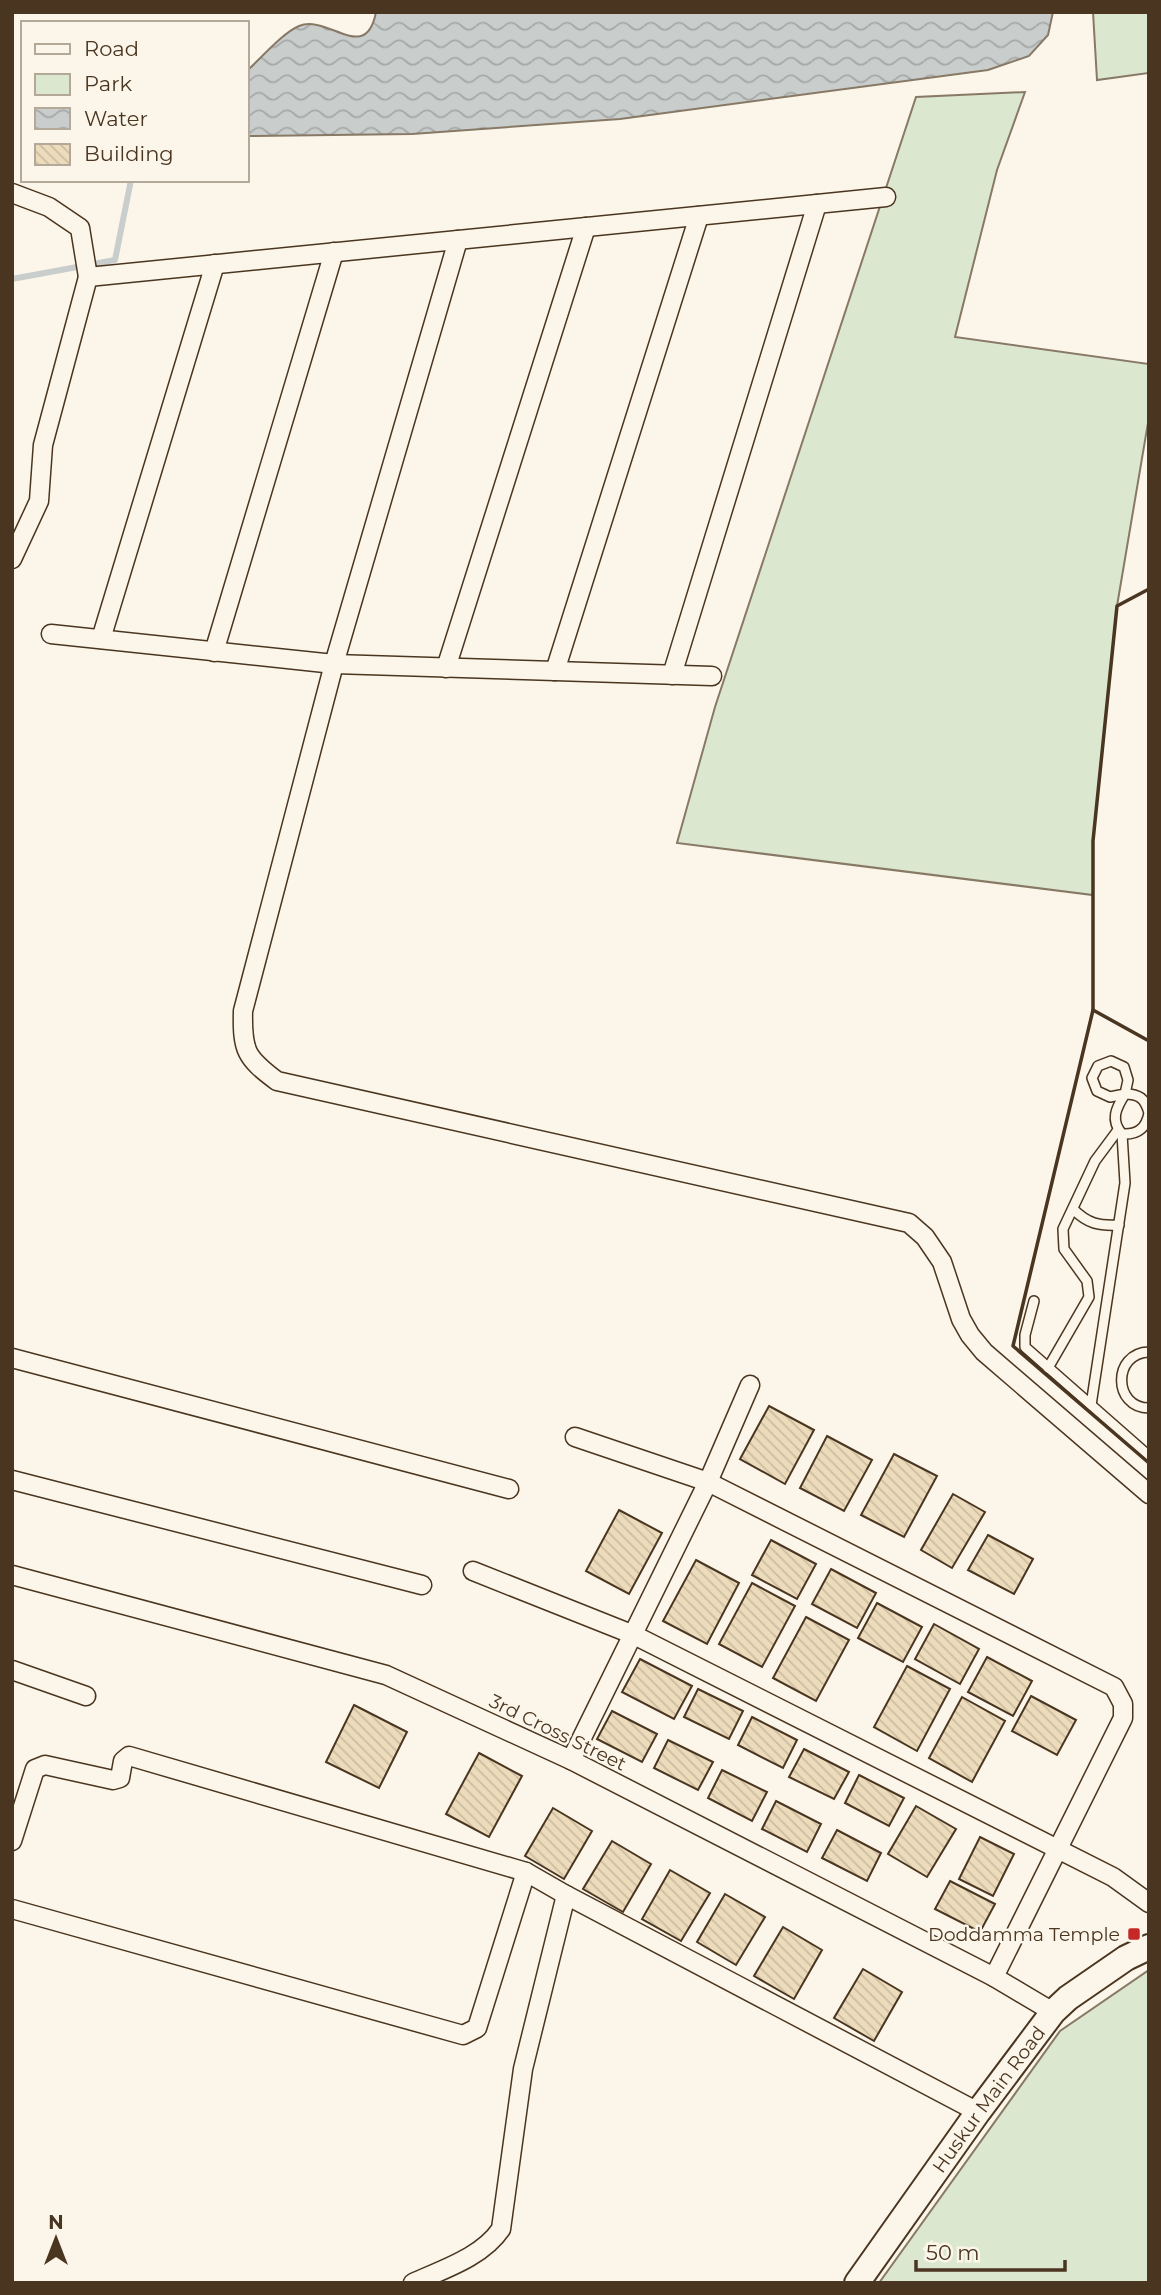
<svg xmlns="http://www.w3.org/2000/svg" width="1161" height="2295" font-family="Montserrat,sans-serif">
  <style>
    .green { fill: #dce7d0; stroke: #887966; stroke-width: 2 }
    .water { fill: url(#water-waves); stroke: #887966; stroke-width: 2 }
    .lines { fill: none; stroke-linecap: round; stroke-linejoin: round }
    .stream { stroke: #c9cecd; stroke-width: 6 }
    .building { fill: url(#building-back-hatch); stroke: #4a3520; stroke-width: 2 }
    .lane-casing { stroke: #4a3520; stroke-width: 12 }
    .street-casing { stroke: #4a3520; stroke-width: 21 }
    .secondary-casing { stroke: #4a3520; stroke-width: 28 }
    .lane { stroke: #fbf6e9; stroke-width: 9 }
    .street { stroke: #fbf6e9; stroke-width: 18 }
    .secondary { stroke: #fbf6e9; stroke-width: 24 }
    .wall { stroke: #4a3520; stroke-width: 3.5 }
    .poi-dot { fill: #c62828; stroke: #fbf6e9; stroke-width: 2.5 }
    .labels { text-anchor: middle; stroke-width: 5; stroke-linejoin: round; paint-order: stroke }
    .street-label { font-size: 19px; fill: #4a3520; stroke: #fbf6e9 }
    .poi-label { font-size: 19px; fill: #4a3520; stroke: #fbf6e9; text-anchor: end }
  </style>
  <defs>
    <pattern id="water-waves" width="16" height="10" patternUnits="userSpaceOnUse" patternTransform="scale(1.75)"><rect width="16" height="10" fill="#c9cecd"/><path d="M0 5q4-4 8 0t8 0" fill="none" stroke="#a5a8a6"/></pattern>
    <pattern id="building-back-hatch" width="6" height="6" patternUnits="userSpaceOnUse" patternTransform="scale(1.75)"><rect width="6" height="6" fill="#ecdcbc"/><path d="M-1 5l2 2M0 0l6 6M5-1l2 2" fill="none" stroke="#ccbda1"/></pattern>
  </defs>
  <rect width="100%" height="100%" fill="#fbf6e9"/>
  <g class="green">
    <path d="M1093,12H1149V73L1097,80Z"/>
    <path d="M1025,92L997,170L955,337L1149,364V417L1117,606L1093,841V895L677,843L715,707L916,97Z"/>
    <path d="M1149,1970V2283H879L1060,2031Z"/>
  </g>
  <path class="water" d="M376,12H1053L1048,35L1029,56L988,70L620,119L412,134L247,136V71L249,69C262,57 284,32 299,26C328,14 366,65 376,12Z"/>
  <g class="lines">
    <path class="stream" d="M12,279L115,260L131,180"/>
  </g>
  <g class="building">
    <path d="M769,1406L814,1430L785,1484L740,1459Z"/>
    <path d="M827,1436L872,1460L844,1511L800,1488Z"/>
    <path d="M894,1454L937,1476L904,1537L861,1515Z"/>
    <path d="M953,1494L985,1512L952,1568L921,1550Z"/>
    <path d="M619,1510L662,1533L629,1594L586,1571Z"/>
    <path d="M988,1535L1033,1559L1014,1594L968,1570Z"/>
    <path d="M771,1540L816,1564L797,1599L752,1575Z"/>
    <path d="M696,1560L739,1583L707,1644L663,1621Z"/>
    <path d="M831,1569L876,1593L857,1628L812,1604Z"/>
    <path d="M752,1583L795,1606L762,1667L719,1644Z"/>
    <path d="M877,1603L922,1627L903,1662L858,1638Z"/>
    <path d="M806,1617L849,1640L816,1701L773,1678Z"/>
    <path d="M934,1624L979,1649L960,1684L915,1659Z"/>
    <path d="M987,1657L1032,1681L1013,1716L968,1692Z"/>
    <path d="M640,1659L692,1686L674,1719L622,1692Z"/>
    <path d="M907,1666L950,1689L917,1751L874,1727Z"/>
    <path d="M698,1689L743,1711L729,1739L684,1717Z"/>
    <path d="M1031,1696L1076,1720L1057,1755L1012,1731Z"/>
    <path d="M962,1697L1005,1721L972,1782L929,1758Z"/>
    <path d="M354,1705L407,1732L379,1788L326,1762Z"/>
    <path d="M612,1711L657,1734L642,1762L597,1739Z"/>
    <path d="M752,1717L797,1740L783,1768L738,1745Z"/>
    <path d="M668,1740L713,1762L698,1790L654,1768Z"/>
    <path d="M804,1749L849,1772L834,1799L789,1777Z"/>
    <path d="M479,1753L522,1776L489,1837L446,1814Z"/>
    <path d="M722,1770L767,1792L752,1821L708,1798Z"/>
    <path d="M859,1775L904,1798L889,1826L845,1803Z"/>
    <path d="M776,1801L821,1824L807,1852L762,1829Z"/>
    <path d="M916,1806L956,1829L927,1877L888,1854Z"/>
    <path d="M553,1808L592,1831L564,1879L525,1856Z"/>
    <path d="M837,1830L881,1853L867,1881L822,1858Z"/>
    <path d="M980,1837L1014,1854L993,1896L959,1879Z"/>
    <path d="M612,1841L651,1864L623,1912L583,1889Z"/>
    <path d="M670,1870L710,1893L681,1941L642,1919Z"/>
    <path d="M950,1881L995,1904L980,1932L935,1909Z"/>
    <path d="M725,1894L765,1917L736,1965L697,1942Z"/>
    <path d="M783,1927L822,1950L794,1999L754,1976Z"/>
    <path d="M863,1969L902,1992L874,2041L834,2018Z"/>
  </g>
  <g class="lines">
    <g class="lane-casing">
      <g id="lane">
        <path d="M1111,1061L1124,1067L1128,1080L1125,1094L1110,1097L1097,1091L1092,1078L1098,1066Z"/>
        <path d="M1149,1113C1145,1098 1139,1094 1125,1094C1116,1108 1110,1120 1122,1134C1137,1135 1146,1129 1149,1113"/>
        <path d="M1073,1209C1088,1224 1099,1226 1119,1225"/>
        <path d="M1034,1301L1025,1335V1347L1149,1456"/>
        <path d="M1149,1352C1112,1353 1113,1408 1149,1408"/>
        <path d="M1048,1368L1089,1297L1087,1281L1064,1249L1063,1229L1095,1161L1118,1130"/>
        <path d="M1091,1405L1125,1183L1122,1134"/>
      </g>
    </g>
    <g class="street-casing">
      <g id="street">
        <path d="M12,193L49,207L80,228L88,277L886,197"/>
        <path d="M458,240L334,664L243,1011C242,1051 246,1058 277,1081L909,1223L925,1237L942,1262L961,1319L970,1335L984,1352L1149,1494"/>
        <path d="M12,559L39,501L43,445L88,277"/>
        <path d="M51,634L334,664L712,676"/>
        <path d="M101,639L215,264"/>
        <path d="M214,652L334,252"/>
        <path d="M446,668L586,227"/>
        <path d="M555,671L699,216"/>
        <path d="M672,675L817,204"/>
        <path d="M12,1358L509,1489"/>
        <path d="M575,1437L708,1482L1114,1687L1123,1704V1718L994,1977"/>
        <path d="M12,1480L422,1585"/>
        <path d="M473,1571L634,1635L1113,1877L1149,1903"/>
        <path d="M12,1575L386,1675L571,1760L994,1977L1053,2012"/>
        <path d="M12,1670L86,1696"/>
        <path d="M571,1760L708,1482L750,1385"/>
        <path d="M12,1841L35,1769L45,1765L113,1780L120,1778L123,1761L129,1756L526,1872L566,1895L978,2112"/>
        <path d="M12,1909L463,2035L477,2028L526,1872"/>
        <path d="M413,2283C444,2269 482,2257 501,2229L523,2069L566,1895"/>
      </g>
    </g>
    <g class="secondary-casing">
      <g id="secondary">
        <path id="s1" d="M857,2283L978,2112L1053,2012L1068,1998L1126,1958L1149,1947"/>
      </g>
    </g>
    <use href="#lane" class="lane"/>
    <use href="#street" class="street"/>
    <use href="#secondary" class="secondary"/>
    <g class="wall">
      <path d="M1149,589L1117,606L1093,841V1010L1149,1041"/>
      <path d="M1093,1010L1013,1346L1149,1463"/>
    </g>
  </g>
  <rect class="poi-dot" x="1127" y="1927" width="14" height="14" rx="3.5"/>
  <g class="labels">
    <g class="street-label">
      <text transform="translate(558 1732) rotate(26)" y="7">3rd Cross Street</text>
      <text dy="7" stroke="none"><textPath href="#s1" startOffset="226">Huskur Main Road</textPath></text>
    </g>
    <g class="poi-label">
      <text x="1120" y="1941">Doddamma Temple</text>
    </g>
  </g>
  <rect width="1161" height="2295" fill="none" stroke="#4a3520" stroke-width="28"/>
  <rect x="21" y="21" width="228" height="161" fill="#fbf6e9" stroke="#b4a999" stroke-width="2"/>
  <rect x="35" y="44" width="35" height="10" fill="#fbf6e9" stroke="#b4a999" stroke-width="2"/>
  <text x="84" y="56" font-size="21" fill="#4a3520">Road</text>
  <rect x="35" y="74" width="35" height="21" fill="#dce7d0" stroke="#b4a999" stroke-width="2"/>
  <text x="84" y="91" font-size="21" fill="#4a3520">Park</text>
  <rect x="35" y="108" width="35" height="21" fill="url(#water-waves)" stroke="#b4a999" stroke-width="2"/>
  <text x="84" y="126" font-size="21" fill="#4a3520">Water</text>
  <rect x="35" y="144" width="35" height="21" fill="url(#building-back-hatch)" stroke="#b4a999" stroke-width="2"/>
  <text x="84" y="161" font-size="21" fill="#4a3520">Building</text>
  <g transform="translate(56 2239)" stroke="#fbf6e9" stroke-width="5" paint-order="stroke">
  <path d="M0-5L12 26L0 18L-12 26Z" fill="#4a3520"/>
  <text y="-10" font-size="19" font-weight="bold" text-anchor="middle" fill="#4a3520">N</text>
  </g>
  <path d="M916 2260v10h149v-10" fill="none" stroke="#4a3520" stroke-width="3.5"/>
  <text x="926" y="2260" font-size="21" fill="#4a3520" stroke="#fbf6e9" stroke-width="5" paint-order="stroke">50 m</text>
</svg>
